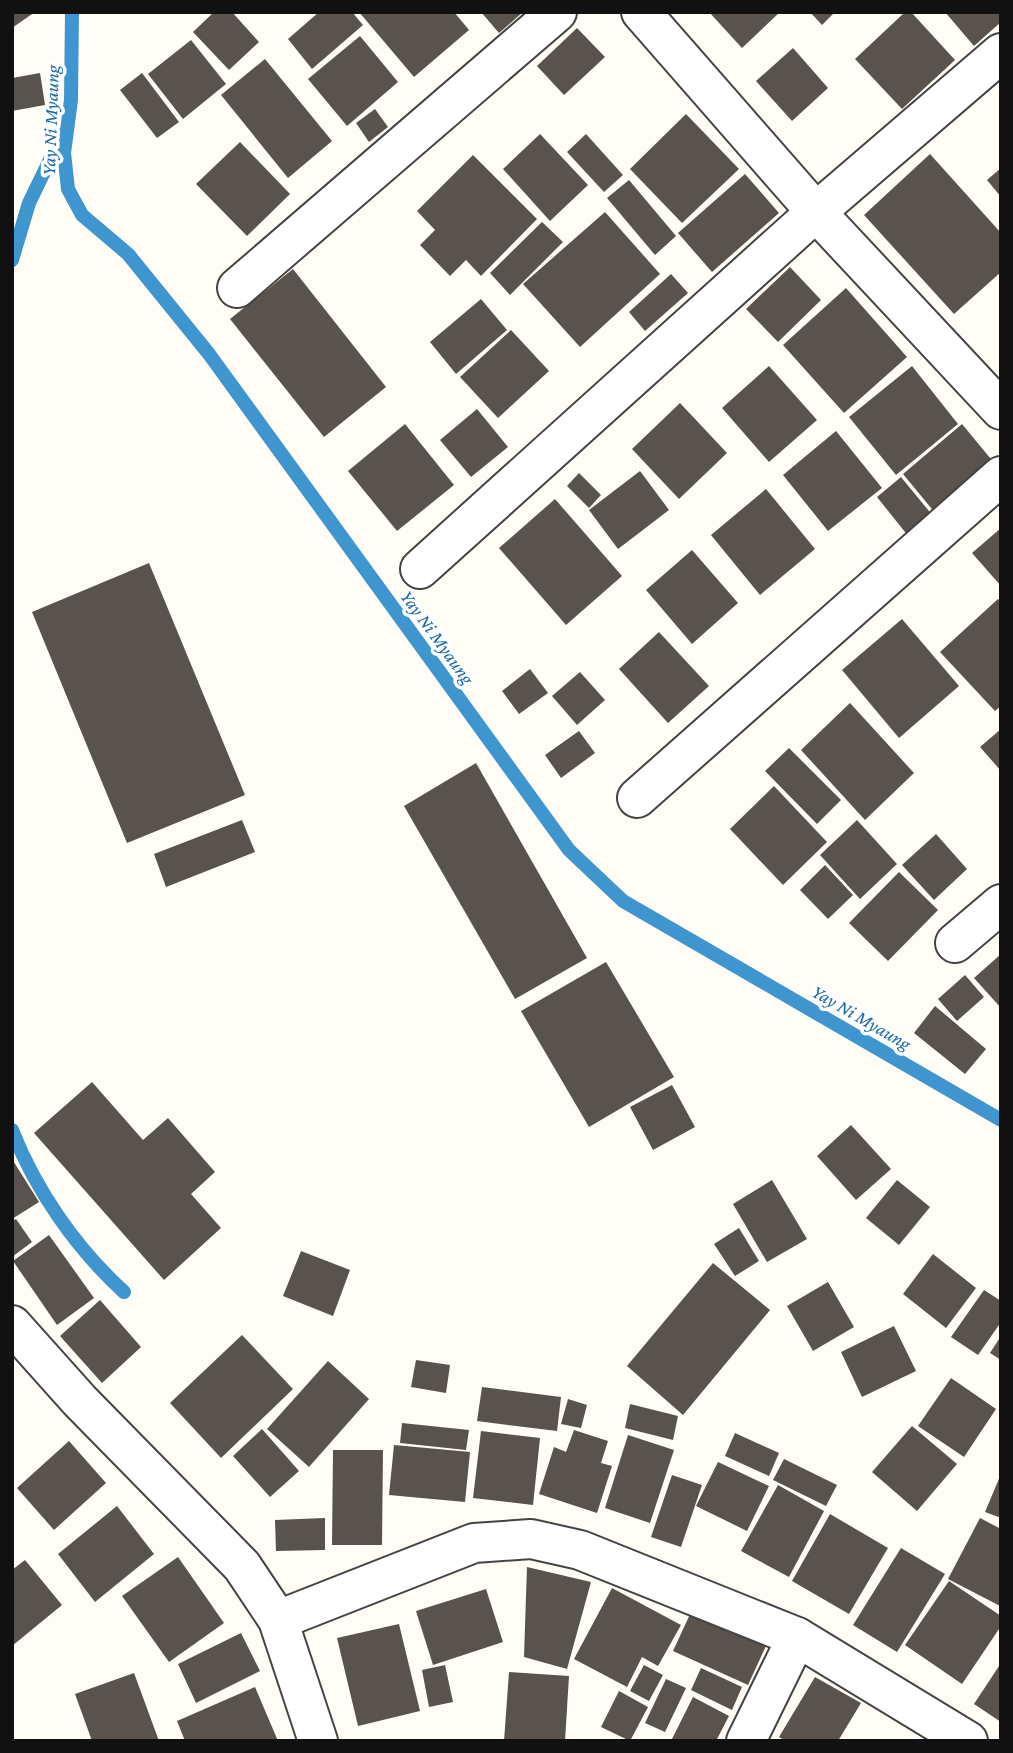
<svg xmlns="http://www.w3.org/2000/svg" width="1013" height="1753" font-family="'Crimson Pro',serif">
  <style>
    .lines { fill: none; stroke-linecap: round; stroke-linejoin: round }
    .stream { stroke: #3f96cf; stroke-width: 14 }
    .building { fill: #5a524d }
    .street-casing { stroke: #444; stroke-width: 42 }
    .street { stroke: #fff; stroke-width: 38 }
    .labels { text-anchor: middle; stroke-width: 7; stroke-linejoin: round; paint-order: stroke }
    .water-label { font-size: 19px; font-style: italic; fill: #1768a6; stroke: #fff }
  </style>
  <rect width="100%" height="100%" fill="#fffdf5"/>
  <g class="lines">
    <g class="stream">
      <path d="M72,12L71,100L64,153L68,189L82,215L128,254L209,354L569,850L623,901L1001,1120"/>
      <path d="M12,260L29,203L62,135"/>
      <path d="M12,1130C36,1191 76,1248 124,1292"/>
    </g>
  </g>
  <g class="building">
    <path d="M12,12H35L12,28Z"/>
    <path d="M214,12H232L259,42L229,70L193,32Z"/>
    <path d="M319,12H352L363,25L312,69L288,39Z"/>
    <path d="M359,12H454L469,30L414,77Z"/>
    <path d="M481,12H523L499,33Z"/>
    <path d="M709,12H780L742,48Z"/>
    <path d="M810,12H835L822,25Z"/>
    <path d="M905,12H911L955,60L902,109L855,59Z"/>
    <path d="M945,12H1001V22L974,46Z"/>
    <path d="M577,28L605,57L564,95L537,66Z"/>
    <path d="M360,36L398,82L347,126L308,79Z"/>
    <path d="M191,40L226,84L183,119L148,74Z"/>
    <path d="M793,48L828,88L792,121L756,81Z"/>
    <path d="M265,59L332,141L288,178L221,95Z"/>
    <path d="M40,73L45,105L12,111V78Z"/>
    <path d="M142,73L179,122L157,138L120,90Z"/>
    <path d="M375,109L388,127L369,142L356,123Z"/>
    <path d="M686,114L739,169L682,223L630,169Z"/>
    <path d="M540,134L588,185L550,221L503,169Z"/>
    <path d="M586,134L623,175L604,192L567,152Z"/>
    <path d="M240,142L290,194L247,236L196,184Z"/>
    <path d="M930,154L1001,233V272L954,314L864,215Z"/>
    <path d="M473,155L537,219L481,276L466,260L450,276L420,245L435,230L417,211Z"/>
    <path d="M1001,168V197L987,180Z"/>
    <path d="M745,174L779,213L712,272L678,233Z"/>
    <path d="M629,180L676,236L655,255L607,198Z"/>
    <path d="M605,212L660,274L580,347L523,284Z"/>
    <path d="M542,222L563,242L510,295L490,273Z"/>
    <path d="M790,267L821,300L778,342L746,309Z"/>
    <path d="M293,269L386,387L324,437L230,319Z"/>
    <path d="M671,274L688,293L645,331L629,312Z"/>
    <path d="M846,288L907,357L844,413L783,345Z"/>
    <path d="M481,299L507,330L456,374L430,342Z"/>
    <path d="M511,330L549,371L498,418L460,377Z"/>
    <path d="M769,366L817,420L769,462L722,408Z"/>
    <path d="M912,366L958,424L896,475L849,417Z"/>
    <path d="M680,403L727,453L679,499L632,449Z"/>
    <path d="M477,409L508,447L471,477L440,440Z"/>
    <path d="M405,424L454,485L397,531L348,471Z"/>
    <path d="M962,424L995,464L936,514L903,474Z"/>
    <path d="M836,431L882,488L828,531L783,475Z"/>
    <path d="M640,471L669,510L618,549L589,510Z"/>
    <path d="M579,473L601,495L589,508L567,486Z"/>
    <path d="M901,477L933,516L909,537L877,497Z"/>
    <path d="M766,489L815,549L760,595L711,535Z"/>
    <path d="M555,499L622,576L566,625L499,548Z"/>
    <path d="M1001,528V586L972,553Z"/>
    <path d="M692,550L738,603L692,644L646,590Z"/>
    <path d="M149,563L245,795L127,843L32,612Z"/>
    <path d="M998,599L1001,602V706L995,711L940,652Z"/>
    <path d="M902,619L959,686L899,738L842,670Z"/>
    <path d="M659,632L709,686L668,723L619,669Z"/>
    <path d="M530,669L548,693L519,714L502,691Z"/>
    <path d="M580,672L605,700L577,725L552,696Z"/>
    <path d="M850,703L914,773L865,820L801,750Z"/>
    <path d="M1001,729V771L980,747Z"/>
    <path d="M579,731L595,753L561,778L545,755Z"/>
    <path d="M789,748L841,800L817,824L765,771Z"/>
    <path d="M476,763L587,958L515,999L404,806Z"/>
    <path d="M774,786L827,842L783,885L730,829Z"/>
    <path d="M242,820L255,852L166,887L154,854Z"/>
    <path d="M857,820L897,864L860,899L820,855Z"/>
    <path d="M936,834L967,869L934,900L902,865Z"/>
    <path d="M825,865L853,895L828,919L800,890Z"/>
    <path d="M899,872L938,910L888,961L849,923Z"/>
    <path d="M1001,954V1008L974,978Z"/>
    <path d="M606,962L674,1077L589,1127L521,1011Z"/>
    <path d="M965,975L984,997L957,1021L938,999Z"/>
    <path d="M935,1006L986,1049L965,1074L914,1033Z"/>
    <path d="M92,1082L143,1140L168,1118L215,1172L191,1194L221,1228L164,1280L34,1133Z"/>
    <path d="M672,1085L695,1127L653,1150L630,1107Z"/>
    <path d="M851,1125L891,1169L856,1200L817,1156Z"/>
    <path d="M12,1159L39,1202L12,1219Z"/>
    <path d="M772,1180L807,1239L767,1262L733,1204Z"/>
    <path d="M897,1180L930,1207L899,1245L866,1218Z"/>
    <path d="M16,1219L32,1242L12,1257V1221Z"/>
    <path d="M739,1228L759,1261L735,1276L714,1244Z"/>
    <path d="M49,1235L94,1298L57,1325L13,1261Z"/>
    <path d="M301,1251L350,1270L333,1316L283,1296Z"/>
    <path d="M933,1254L976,1288L946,1328L903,1294Z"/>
    <path d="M713,1263L770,1310L683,1415L627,1366Z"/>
    <path d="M828,1282L854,1327L813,1351L787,1306Z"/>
    <path d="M984,1290L1001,1301V1322L978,1355L951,1337Z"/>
    <path d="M100,1300L141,1347L102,1383L60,1336Z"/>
    <path d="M894,1326L916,1371L862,1397L841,1352Z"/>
    <path d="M242,1335L293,1389L221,1458L170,1403Z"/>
    <path d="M1001,1336V1360L990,1353Z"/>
    <path d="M416,1360L450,1365L446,1393L411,1387Z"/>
    <path d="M328,1361L369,1399L309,1467L267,1429Z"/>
    <path d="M951,1378L996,1409L964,1457L918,1426Z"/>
    <path d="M482,1387L561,1397L557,1431L477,1421Z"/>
    <path d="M568,1399L587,1405L581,1428L561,1424Z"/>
    <path d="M630,1404L678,1416L673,1440L625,1428Z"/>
    <path d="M402,1423L469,1430L466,1450L400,1443Z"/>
    <path d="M912,1426L957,1464L917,1511L872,1472Z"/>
    <path d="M262,1429L299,1471L270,1497L233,1456Z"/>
    <path d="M574,1430L608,1441L601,1463L612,1466L597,1513L539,1494L554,1447L566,1452Z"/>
    <path d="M481,1431L540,1438L533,1505L473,1498Z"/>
    <path d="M735,1433L779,1453L769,1476L725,1456Z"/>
    <path d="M628,1435L674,1450L650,1523L605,1508Z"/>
    <path d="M69,1441L106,1483L54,1530L17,1488Z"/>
    <path d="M394,1445L470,1452L465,1502L389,1495Z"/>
    <path d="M333,1450H383L382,1545H332Z"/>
    <path d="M784,1459L837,1485L826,1506L773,1480Z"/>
    <path d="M718,1462L769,1486L747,1531L696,1506Z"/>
    <path d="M1001,1474V1518L985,1512Z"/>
    <path d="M672,1475L702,1485L681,1547L651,1537Z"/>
    <path d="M778,1485L824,1511L789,1577L741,1551Z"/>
    <path d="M117,1506L154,1554L95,1602L58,1554Z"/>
    <path d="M830,1514L888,1548L849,1614L792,1581Z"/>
    <path d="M325,1518V1550L276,1551L275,1520Z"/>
    <path d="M980,1518L1001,1529L1000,1606L948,1579Z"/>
    <path d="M901,1548L945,1574L897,1652L853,1625Z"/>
    <path d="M178,1557L224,1623L169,1662L122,1596Z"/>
    <path d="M25,1560L62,1605L12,1646V1570Z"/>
    <path d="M527,1567L591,1582L567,1669L524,1657Z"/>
    <path d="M949,1581L1001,1616V1626L962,1684L905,1645Z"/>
    <path d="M612,1588L681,1625L658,1666L642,1657L627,1687L574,1659Z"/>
    <path d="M486,1589L503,1642L433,1665L416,1611Z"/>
    <path d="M691,1612L766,1646L748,1685L673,1651Z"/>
    <path d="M399,1624L420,1711L358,1726L337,1638Z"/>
    <path d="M241,1633L260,1671L196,1703L178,1664Z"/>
    <path d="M1001,1663V1722L974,1704Z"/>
    <path d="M445,1665L453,1702L429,1707L422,1670Z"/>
    <path d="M644,1665L663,1675L649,1701L630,1691Z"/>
    <path d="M701,1668L742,1687L732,1710L691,1690Z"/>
    <path d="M509,1672L569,1676L565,1741H504Z"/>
    <path d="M134,1673L159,1741H92L75,1694Z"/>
    <path d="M815,1677L861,1703L838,1741H786L779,1737Z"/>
    <path d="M666,1679L686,1688L665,1732L645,1723Z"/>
    <path d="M255,1687L278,1741H185L177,1721Z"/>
    <path d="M619,1691L648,1707L630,1741L601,1727Z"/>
    <path d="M693,1697L729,1716L716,1741H671Z"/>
  </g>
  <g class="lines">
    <g class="street-casing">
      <g id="street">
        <path d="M641,12L816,212L1001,410"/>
        <path d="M237,288L557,12"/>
        <path d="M420,569L816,212L1001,53"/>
        <path d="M637,798L1001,476"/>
        <path d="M955,943L1001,904"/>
        <path d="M12,1325L80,1401L242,1566L278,1620L318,1741"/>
        <path d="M278,1620L474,1543L531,1539L580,1550L797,1637L968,1741"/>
        <path d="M746,1741L797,1637"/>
      </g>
    </g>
    <use href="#street" class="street"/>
  </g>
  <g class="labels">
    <g class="water-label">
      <text transform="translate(50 120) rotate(-88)" y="7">Yay Ni Myaung</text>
      <text transform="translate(438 637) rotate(54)" y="7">Yay Ni Myaung</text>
      <text transform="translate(862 1017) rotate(30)" y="7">Yay Ni Myaung</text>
    </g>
  </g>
  <rect width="1013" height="1753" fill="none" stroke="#111111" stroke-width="28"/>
</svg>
